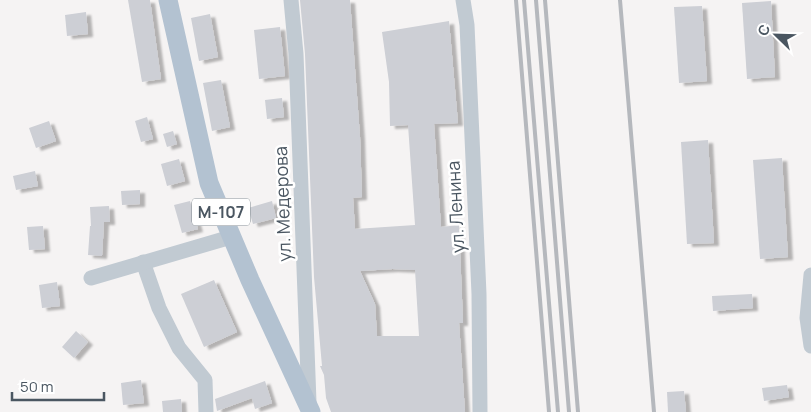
<svg xmlns="http://www.w3.org/2000/svg" width="811" height="412" font-family="Manrope,sans-serif">
  <style>
    .building { fill: #cdcfd5; fill-rule: evenodd; filter: url(#shadow) }
    .lines { fill: none; stroke-linecap: round; stroke-linejoin: round }
    .minor { stroke: #c1cad2; stroke-width: 15 }
    .major { stroke: #b3c2d1; stroke-width: 19 }
    .rail { stroke: #b5b8bd; stroke-width: 4 }
    .labels { text-anchor: middle; stroke-width: 5; stroke-linejoin: round; paint-order: stroke }
    .shield { fill: #fff; stroke: #808990; stroke-width: 1 }
    .shield-label { font-size: 16px; font-weight: bold; fill: #4a5661 }
    .street-label { font-size: 18px; fill: #4a5661; stroke: #fff }
  </style>
  <defs>
    <filter id="shadow"><feDropShadow dx="5" dy="3" stdDeviation="1" flood-color="#0004"/></filter>
  </defs>
  <rect width="100%" height="100%" fill="#f5f3f3"/>
  <g class="building">
    <path d="M128,0H150L161,79L142,82Z"/>
    <path d="M300,0H350L360,137L362,197L353,198L355,229L415,225L408,125L390,126L389,82L382,32L449,21L458,123L434,124L441,227L459,225L463,323H459L465,412H331L326,398L324,375L320,366H322L314,277L305,54ZM393,269L415,270L419,336H377L375,304L360,271Z"/>
    <path d="M771,1L775,77L747,79L742,3Z"/>
    <path d="M702,6L707,81L679,83L674,7Z"/>
    <path d="M86,12L88,34L67,36L65,15Z"/>
    <path d="M210,14L218,57L199,61L191,18Z"/>
    <path d="M280,27L285,76L259,79L254,30Z"/>
    <path d="M221,80L230,127L212,131L203,83Z"/>
    <path d="M282,98L284,117L267,119L265,100Z"/>
    <path d="M147,117L153,139L141,142L135,121Z"/>
    <path d="M49,121L56,141L36,148L29,128Z"/>
    <path d="M173,131L177,144L167,147L163,134Z"/>
    <path d="M708,140L714,243L687,244L681,142Z"/>
    <path d="M782,158L788,257L760,259L753,160Z"/>
    <path d="M179,159L185,181L167,186L161,164Z"/>
    <path d="M35,171L38,186L16,190L13,176Z"/>
    <path d="M140,190V204L122,205L121,191Z"/>
    <path d="M190,201L198,229L182,233L174,205Z"/>
    <path d="M272,201L276,218L253,224L248,208Z"/>
    <path d="M109,206L110,222H104L102,256L88,255L90,226H91L90,207Z"/>
    <path d="M43,226L45,249L29,250L27,227Z"/>
    <path d="M214,280L237,332L204,347L181,294Z"/>
    <path d="M57,282L60,306L42,308L39,285Z"/>
    <path d="M752,294L753,308L713,311L712,296Z"/>
    <path d="M76,331L88,342L74,358L62,347Z"/>
    <path d="M141,380L144,403L123,405L121,383Z"/>
    <path d="M265,381L272,403L255,409L252,398L217,411L215,399Z"/>
    <path d="M787,385L789,397L764,401L762,388Z"/>
    <path d="M684,391L686,412H668L667,392Z"/>
    <path d="M181,399L182,412H163L162,401Z"/>
  </g>
  <g class="lines">
    <g class="minor">
      <path d="M291,0L296,54L309,402"/>
      <path d="M463,0L467,25L479,294L480,412"/>
      <path d="M143,262L159,308L179,348L205,380L206,412"/>
      <path d="M811,275L807,318L811,346"/>
      <path d="M91,278L231,237"/>
    </g>
    <path class="major" d="M168,0L209,183L250,280L311,412"/>
    <g class="rail">
      <path d="M516,0L549,412"/>
      <path d="M524,0L558,412"/>
      <path d="M536,0L569,412"/>
      <path d="M545,0L578,412"/>
      <path d="M620,0L654,412"/>
    </g>
  </g>
  <g class="labels">
    <rect class="shield" x="192" y="198.5" width="58" height="27" rx="4"/>
    <g class="shield-label">
      <text x="221" y="218">М-107</text>
    </g>
    <g class="street-label">
      <text transform="translate(283 204) rotate(-92)" y="6">ул. Медерова</text>
      <text transform="translate(456 207) rotate(-93)" y="6">ул. Ленина</text>
    </g>
  </g>
  <g transform="translate(776 35) rotate(293)" stroke="#ffffff" stroke-width="4" paint-order="stroke">
  <path d="M0-4L9 19L0 12L-9 19Z" fill="#4a5661"/>
  <text y="-8" font-size="14" font-weight="bold" text-anchor="middle" fill="#4a5661">С</text>
  </g>
  <path d="M12 392v8h92v-8" fill="none" stroke="#4a5661" stroke-width="2.5"/>
  <text x="20" y="392" font-size="15" fill="#4a5661" stroke="#ffffff" stroke-width="4" paint-order="stroke">50 m</text>
</svg>
